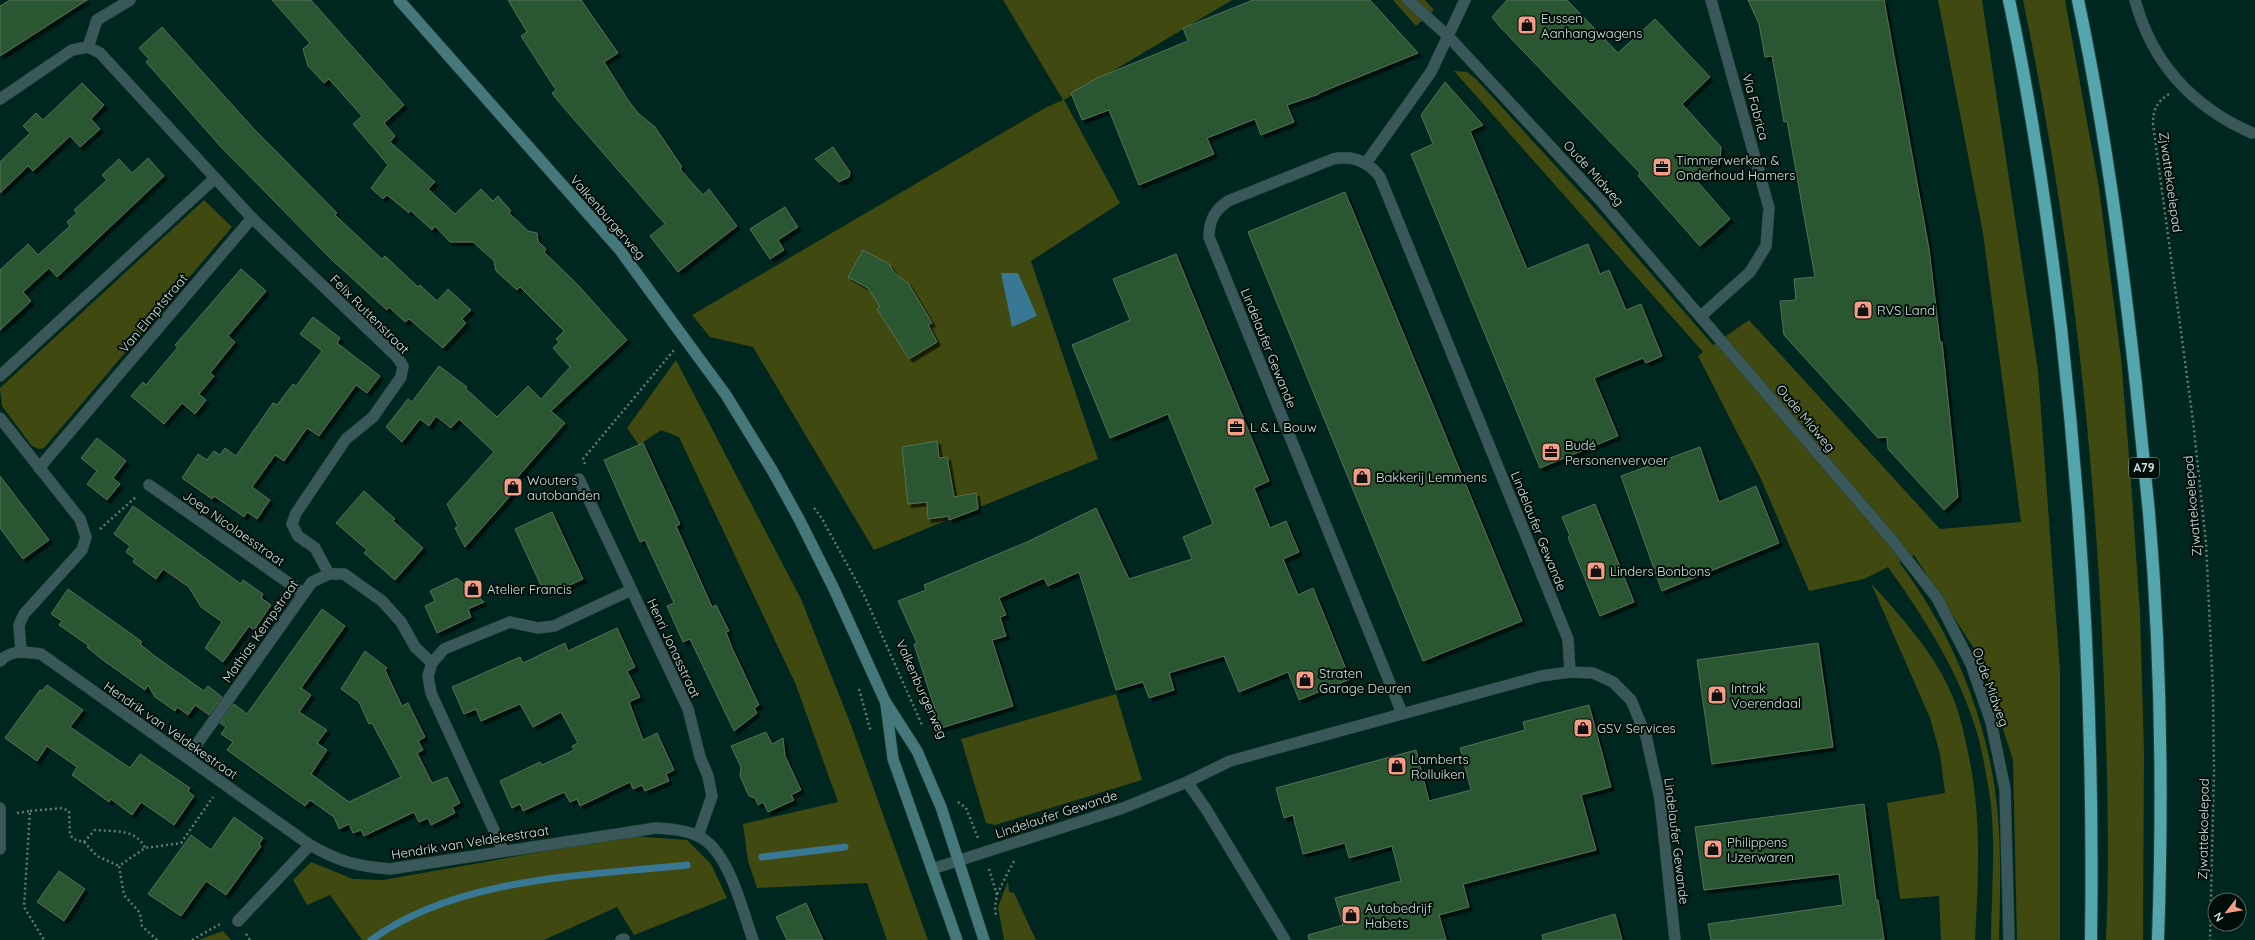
<svg xmlns="http://www.w3.org/2000/svg" width="2255" height="940" font-family="Quicksand,sans-serif">
  <style>
    .green { fill: #3f4910 }
    .water { fill: #387895 }
    .lines { fill: none; stroke-linecap: round; stroke-linejoin: round }
    .stream { stroke: #387895; stroke-width: 7 }
    .building { fill: #2b5630; stroke: #576f58; filter: url(#shadow) }
    .minor-casing { stroke: #21453e; stroke-width: 12 }
    .secondary-casing { stroke: #21453e; stroke-width: 12 }
    .motorway-casing { stroke: #21453e; stroke-width: 14 }
    .path { stroke: #5f7d76; stroke-width: 2.5; stroke-dasharray: 2 3; stroke-linecap: butt }
    .minor { stroke: #3a585a; stroke-width: 11 }
    .secondary { stroke: #46777b; stroke-width: 11 }
    .motorway { stroke: #55a5ac; stroke-width: 12 }
    .labels { text-anchor: middle; stroke-width: 4; stroke-linejoin: round; paint-order: stroke }
    .shield { fill: #010d09; stroke: #92a49e; stroke-width: 1 }
    .shield-label { font-size: 12px; font-weight: bold; fill: #d0e4de }
    .poi-label { font-size: 13px; fill: #d0e4de; stroke: #010d09; text-anchor: start }
    .street-label { font-size: 13px; fill: #d0e4de; stroke: #010d09 }
  </style>
  <defs>
    <filter id="shadow"><feDropShadow dx="3.5" dy="3.5" stdDeviation="0" flood-color="#0009"/></filter>
  </defs>
  <rect width="100%" height="100%" fill="#00271f"/>
  <g class="green">
    <path d="M1003,0H1232L1064,100L1120,203L1031,261L1098,459L874,550L753,347L710,337L692,315L1045,108L1063,100Z"/>
    <path d="M1393,0H1425L1434,10L1416,26Z"/>
    <path d="M1938,0H1982L2038,370L2060,671V940H2017L2013,760L1980,658L1914,555L1899,562C1957,639 1994,734 1999,831C2001,867 2000,904 1999,940H1991C1991,891 1997,840 1989,791C1985,768 1981,743 1973,720C1955,666 1921,613 1888,567L1864,579L1809,591L1761,479L1698,356L1703,352L1454,71L1467,72L1476,79L1595,209L1713,345L1749,320L1940,529L2021,522L1983,233Z"/>
    <path d="M2023,0H2065L2099,188L2121,358L2131,481L2140,613L2144,751L2143,940H2106C2110,847 2107,753 2103,660C2094,438 2068,217 2023,0Z"/>
    <path d="M204,200L232,227L44,448L39,449L32,446L2,406L0,388Z"/>
    <path d="M676,360L801,599L851,725L928,940H887L867,883L757,888L748,861L743,824L838,802L796,685L679,437L661,430L639,445L627,428Z"/>
    <path d="M1871,583C1901,617 1934,652 1952,695C1958,709 1962,724 1965,739C1982,808 1979,869 1975,940H1941L1939,896L1900,899L1887,803L1945,793L1940,754L1930,718Z"/>
    <path d="M1116,694L1142,780L995,825L986,823L961,739Z"/>
    <path d="M631,836L687,840L711,864L727,898L634,935L617,907L544,940H362L330,895L307,905L293,880L311,862L353,879L383,880Z"/>
    <path d="M1008,881L1009,892L1014,893L1036,940H1004L998,907Z"/>
    <path d="M223,931L231,940H198Z"/>
  </g>
  <path class="water" d="M1001,273H1018L1037,316L1012,327Z"/>
  <g class="lines">
    <g class="stream">
      <path d="M762,857L845,847"/>
      <path d="M371,940C458,877 583,876 687,865"/>
    </g>
  </g>
  <g class="building">
    <path d="M10,0H87L0,56V6Z"/>
    <path d="M272,0H311L404,105L384,123L395,136L390,142L435,182L428,189L455,214L481,189L493,201L498,196L511,211L509,213L528,231L537,233L538,241L546,249L544,252L578,285L627,340L551,411L565,423L514,481L519,486L465,547L455,528L458,526L447,504L494,452L459,419L451,428L436,416L429,426L420,419L402,442L386,427L408,399L412,402L439,366L467,387L466,389L497,417L528,386L541,399L570,367L553,348L559,342L556,339L564,331L520,287L517,290L496,271L494,261L473,242H450L435,226L432,230L410,210L409,213L387,195L383,199L371,188L388,165L353,124L362,116L329,79L324,83L308,66L303,49L310,43Z"/>
    <path d="M508,0H581L618,53L604,62L628,100L638,113L655,127L682,167L680,169L703,195L709,189L737,226L678,272L650,236L665,224L558,101L552,93L556,90L521,36L527,32Z"/>
    <path d="M1253,0H1370L1418,53L1319,93V94L1287,105L1294,122L1261,135L1255,119L1207,138L1214,154L1139,185L1109,110L1082,120L1071,93L1097,78L1188,41L1183,28Z"/>
    <path d="M1507,0H1567L1618,53L1655,19L1710,77L1682,104L1721,147L1720,161L1697,181L1730,219L1700,246L1638,176L1640,173L1501,28L1492,17Z"/>
    <path d="M1748,0H1884L1929,249L1940,342H1942L1958,497L1944,510L1888,449L1887,437L1878,438L1784,335L1780,301L1796,300L1794,279L1815,277L1787,121L1784,122L1772,56L1765,57L1759,24Z"/>
    <path d="M162,27L253,128L337,213L335,215L382,259L385,256L418,287L420,285L437,301L448,289L471,310L462,319L466,323L443,348L409,319L405,322L389,307L387,310L332,260L221,147L146,62L149,59L139,48Z"/>
    <path d="M1445,82L1483,125L1470,131L1527,269L1588,244L1600,274L1609,270L1626,310L1641,304L1662,356L1646,363L1643,358L1594,378L1618,436L1540,468L1411,154L1433,144L1421,115Z"/>
    <path d="M82,83L104,105L91,119L100,129L80,147L70,136L33,171L28,166L0,193V162L30,133L23,126L36,113L43,120Z"/>
    <path d="M833,147L850,172L849,177L839,182L815,159Z"/>
    <path d="M148,158L164,176L57,277L49,268L23,292L31,301L0,330V270L28,244L38,255L70,226L67,222L77,213L74,210L107,180L102,175L119,159L132,173Z"/>
    <path d="M1345,192L1522,621L1423,661L1248,232Z"/>
    <path d="M785,207L798,227L778,240L784,250L770,259L750,229Z"/>
    <path d="M863,250L889,264L895,274L908,283L932,323L928,325L937,342L909,359L877,309L880,307L868,288L848,277Z"/>
    <path d="M1176,254L1269,481L1254,488L1270,528L1286,521L1299,552L1283,559L1298,595L1313,588L1350,679L1299,700L1288,672L1239,692L1224,656L1169,673L1174,690L1149,698L1143,682L1116,690L1079,572L1048,586L1044,578L999,598L1006,615L1000,617L1006,636L992,640L1013,706L941,728L914,644L917,643L898,601L926,590L924,585L1027,542L1096,508L1129,579L1192,559L1183,537L1213,524L1168,414L1110,438L1072,345L1130,320L1113,279Z"/>
    <path d="M241,269L266,291L228,336L235,342L210,373L214,376L199,394L206,400L195,414L182,403L164,424L131,396L143,382L146,385L178,347L175,345Z"/>
    <path d="M313,317L340,338L337,343L380,376L367,393L356,385L319,436L307,428L284,461L275,455L252,487L270,500L257,519L247,512L244,517L214,496L212,499L182,478L198,454L207,460L214,451L220,455L225,448L236,456L273,403L277,405L293,384L296,386L322,351L300,334Z"/>
    <path d="M97,438L126,461L113,478L120,484L107,500L87,484L97,471L81,458Z"/>
    <path d="M937,441L939,458L947,457L954,497L976,493L978,509L949,520V516L928,519L927,502L908,504L902,447Z"/>
    <path d="M643,443L680,524L676,526L712,607L716,605L729,631L726,632L732,648L759,705L754,708L757,713L734,731L690,639L683,642L667,606L674,603L645,540L640,542L604,460Z"/>
    <path d="M1700,447L1719,502L1756,486L1779,543L1662,591L1621,476Z"/>
    <path d="M0,476L49,540L23,559L0,528Z"/>
    <path d="M364,491L395,519L393,521L423,548L395,580L364,553L367,550L336,523Z"/>
    <path d="M1595,504L1634,602L1600,616L1568,537L1570,536L1562,517Z"/>
    <path d="M133,506L241,584L243,580L263,594L261,598L271,605L254,630L249,626L223,662L205,648L222,622L201,607L189,587L163,569L156,579L133,562L135,559L126,552L130,546L114,534Z"/>
    <path d="M552,512L583,579L557,591L555,588L544,592L515,529Z"/>
    <path d="M457,578L484,602L468,609L471,617L437,633L425,606L435,601L430,591Z"/>
    <path d="M68,589L134,636L142,642L140,644L156,657L204,691L208,686L222,697L209,715L195,705L188,715L177,707L175,711L155,697L148,685L145,690L100,658L87,647L89,646L59,625L62,621L51,614Z"/>
    <path d="M322,609L345,626L301,688L311,695L299,712L327,730L317,743L327,750L311,774L349,802L401,777L372,723L369,724L359,702L341,689L365,651L387,668L385,670L402,706L408,703L425,737L418,741L423,750L417,753L432,783L447,777L460,803L452,807L455,813L431,825L428,818L419,822L414,812L364,836L361,830L353,833L349,824L339,829L334,817L310,800L305,806L227,750L233,742L221,734L226,727L220,723L234,704L247,714Z"/>
    <path d="M617,628L635,667L627,671L640,697L629,702L643,740L657,733L674,770L666,774L669,781L645,791L642,785L633,789L630,782L580,806L577,799L570,802L564,792L523,811L520,804L512,808L500,781L540,762L542,765L574,750L572,746L578,743L561,712L533,727L520,704L481,721L476,709L464,714L452,687L520,657L523,663L565,643L568,651Z"/>
    <path d="M1818,643L1833,747L1712,764L1697,660Z"/>
    <path d="M47,685L83,710L70,727L130,768L140,754L190,788L188,791L194,796L174,825L141,802L132,815L111,799L109,802L72,775L77,767L47,746L37,761L5,738L40,690L42,691Z"/>
    <path d="M1589,705L1611,787L1581,795L1596,850L1463,884L1469,907L1439,915L1446,940H1309L1308,935L1343,925L1335,898L1401,881L1392,846L1349,858L1345,843L1303,854L1293,815L1284,818L1276,788L1416,750L1429,801L1471,790L1460,748L1525,730L1523,722Z"/>
    <path d="M766,732L772,744L783,738L785,756L801,790L791,795L794,800L768,812L763,802L758,805L755,798L749,796L740,776L741,767L731,746Z"/>
    <path d="M1864,804L1876,900H1878L1884,940H1711L1708,924L1843,905L1839,874L1704,890L1695,827Z"/>
    <path d="M234,817L263,838L259,844L261,846L226,895L206,881L181,916L148,894L191,835L211,850Z"/>
    <path d="M59,871L85,889L64,921L37,902Z"/>
    <path d="M806,903L823,940H787L776,917Z"/>
    <path d="M1615,914L1622,940H1543L1542,935Z"/>
  </g>
  <g class="lines">
    <g class="minor-casing">
      <g id="minor">
        <path d="M1408,0L1448,36L1601,201L1892,540L1937,598L1971,664L1991,722L2005,789L2009,940"/>
        <path d="M2135,0C2152,63 2193,107 2252,133"/>
        <path d="M88,47L97,20L130,0"/>
        <path d="M0,99L72,50L88,47L100,53L252,218L397,357L403,366L401,377L373,417L346,439L296,513L292,524L298,536L315,548L329,574"/>
        <path d="M1366,163L1431,72L1465,0"/>
        <path d="M1701,316L1750,272L1766,246L1769,208L1711,0"/>
        <path d="M0,376L214,179"/>
        <path d="M0,418L80,519L86,537L82,550L24,614L19,625L21,651"/>
        <path d="M39,468L252,218"/>
        <path d="M579,479L688,709L700,757L708,776L712,796L698,836"/>
        <path d="M149,485L303,593"/>
        <path d="M0,661C12,649 26,652 41,654L310,845C340,862 356,866 390,869L656,828C670,829 685,830 698,836C729,850 742,910 753,940"/>
        <path d="M432,663L444,649L510,622L538,628L554,626L631,590"/>
        <path d="M1402,713L1209,237C1209,220 1215,210 1228,201L1333,159C1353,155 1368,161 1380,177L1568,639L1570,672"/>
        <path d="M187,758L312,582L329,574H344L382,601L401,622L415,647L432,663L428,676L431,693L503,850"/>
        <path d="M1187,782L1206,809L1285,940"/>
        <path d="M0,808V849"/>
        <path d="M932,869L1123,808L1187,782L1230,761L1541,676L1570,672L1593,673L1613,682L1631,700L1646,736L1660,799L1675,940"/>
        <path d="M238,921L310,845"/>
        <path d="M621,940L624,939"/>
      </g>
    </g>
    <g class="secondary-casing">
      <g id="secondary">
        <path d="M399,0L619,249L726,395L772,470L799,519L834,589L885,701L917,751L941,807L984,940"/>
        <path d="M886,705L893,759L957,940"/>
      </g>
    </g>
    <g class="motorway-casing">
      <g id="motorway">
        <path d="M2009,0C2032,108 2048,219 2061,328C2084,532 2094,735 2091,940"/>
        <path d="M2078,0C2105,127 2122,256 2136,385C2140,428 2145,470 2149,513C2161,654 2163,798 2158,940"/>
      </g>
    </g>
    <g class="path">
      <path d="M2169,94C2157,102 2153,109 2153,124L2193,421L2206,543L2213,691L2214,771L2210,940"/>
      <path d="M585,464L583,459L674,350"/>
      <path d="M814,508L821,517L864,595L922,725"/>
      <path d="M100,529L137,496"/>
      <path d="M859,689L871,732"/>
      <path d="M958,802L966,808L978,838"/>
      <path d="M30,811L62,808L69,811L70,834L73,839L84,842L97,856L119,866"/>
      <path d="M17,813L30,811L24,907L44,940"/>
      <path d="M84,842L95,830C115,832 135,828 145,848"/>
      <path d="M989,869L997,895L995,907L996,917"/>
      <path d="M997,894L1014,861"/>
      <path d="M246,934L250,940"/>
      <path d="M157,940L142,926L140,913L124,895L119,866L145,848L181,843L213,797"/>
      <path d="M192,940L222,923"/>
    </g>
    <use href="#minor" class="minor"/>
    <use href="#secondary" class="secondary"/>
    <use href="#motorway" class="motorway"/>
  </g>
  <defs>
    <g id="shop-square" transform="scale(1)"><rect x="-9" y="-9" width="18" height="18" rx="4" fill="#f49e88" stroke="#010d09"/><path d="M-5-2.5h2.3a2.7 3.5 0 0 1 5.4 0H5L5.5 6h-11ZM-1.5-2.5h3a1.5 2.3 0 0 0-3 0Z" fill="#111"/></g>
    <g id="office-square" transform="scale(1)"><rect x="-9" y="-9" width="18" height="18" rx="4" fill="#f49e88" stroke="#010d09"/><path d="M-6-3h4V-5.5h4V-3h4V5H-6ZM-1-4.5V-3h2v-1.5ZM-6 0V1H6V0Z" fill="#111"/></g>
  </defs>
  <g fill-rule="evenodd">
    <use href="#shop-square" x="1527" y="25"/>
    <use href="#office-square" x="1662" y="167"/>
    <use href="#shop-square" x="1863" y="310"/>
    <use href="#office-square" x="1236" y="427"/>
    <use href="#office-square" x="1551" y="452"/>
    <use href="#shop-square" x="1362" y="477"/>
    <use href="#shop-square" x="513" y="487"/>
    <use href="#shop-square" x="1596" y="571"/>
    <use href="#shop-square" x="473" y="589"/>
    <use href="#shop-square" x="1305" y="680"/>
    <use href="#shop-square" x="1717" y="695"/>
    <use href="#shop-square" x="1583" y="728"/>
    <use href="#shop-square" x="1397" y="766"/>
    <use href="#shop-square" x="1713" y="849"/>
    <use href="#shop-square" x="1351" y="915"/>
  </g>
  <g class="labels">
    <rect class="shield" x="2129" y="458" width="30" height="20" rx="3"/>
    <g class="shield-label">
      <text x="2144" y="472">A79</text>
    </g>
    <g class="poi-label">
      <text x="1541" y="23">Eussen<tspan x="1541" dy="15">Aanhangwagens</tspan></text>
      <text x="1676" y="165">Timmerwerken &amp;<tspan x="1676" dy="15">Onderhoud Hamers</tspan></text>
      <text x="1877" y="315">RVS Land</text>
      <text x="1250" y="432">L &amp; L Bouw</text>
      <text x="1565" y="450">Budé<tspan x="1565" dy="15">Personenvervoer</tspan></text>
      <text x="1376" y="482">Bakkerij Lemmens</text>
      <text x="527" y="485">Wouters<tspan x="527" dy="15">autobanden</tspan></text>
      <text x="1610" y="576">Linders Bonbons</text>
      <text x="487" y="594">Atelier Francis</text>
      <text x="1319" y="678">Straten<tspan x="1319" dy="15">Garage Deuren</tspan></text>
      <text x="1731" y="693">Intrak<tspan x="1731" dy="15">Voerendaal</tspan></text>
      <text x="1597" y="733">GSV Services</text>
      <text x="1411" y="764">Lamberts<tspan x="1411" dy="15">Rolluiken</tspan></text>
      <text x="1727" y="847">Philippens<tspan x="1727" dy="15">IJzerwaren</tspan></text>
      <text x="1365" y="913">Autobedrijf<tspan x="1365" dy="15">Habets</tspan></text>
    </g>
    <g class="street-label">
      <text transform="translate(1756 107) rotate(75)" y="5">Via Fabrica</text>
      <text transform="translate(1594 173) rotate(48)" y="5">Oude Midweg</text>
      <text transform="translate(2171 182) rotate(82)" y="5">Zjwattekoelepad</text>
      <text transform="translate(608 217) rotate(49)" y="5">Valkenburgerweg</text>
      <text transform="translate(153 313) rotate(-50)" y="5">Van Elmptstraat</text>
      <text transform="translate(370 314) rotate(45)" y="5">Felix Ruttenstraat</text>
      <text transform="translate(1269 348) rotate(68)" y="5">Lindelaufer Gewande</text>
      <text transform="translate(1806 418) rotate(50)" y="5">Oude Midweg</text>
      <text transform="translate(2192 506) rotate(-95)" y="5">Zjwattekoelepad</text>
      <text transform="translate(234 528) rotate(35)" y="5">Joep Nicolaesstraat</text>
      <text transform="translate(1539 531) rotate(68)" y="5">Lindelaufer Gewande</text>
      <text transform="translate(260 631) rotate(-55)" y="5">Mathias Kempstraat</text>
      <text transform="translate(674 648) rotate(65)" y="5">Henri Jonasstraat</text>
      <text transform="translate(1991 687) rotate(70)" y="5">Oude Midweg</text>
      <text transform="translate(922 689) rotate(66)" y="5">Valkenburgerweg</text>
      <text transform="translate(171 730) rotate(35)" y="5">Hendrik van Veldekestraat</text>
      <text transform="translate(1056 814) rotate(-18)" y="5">Lindelaufer Gewande</text>
      <text transform="translate(2203 829) rotate(-89)" y="5">Zjwattekoelepad</text>
      <text transform="translate(1677 841) rotate(83)" y="5">Lindelaufer Gewande</text>
      <text transform="translate(470 842) rotate(-9)" y="5">Hendrik van Veldekestraat</text>
    </g>
  </g>
  <g transform="translate(2227 912) rotate(239)"><circle r="19" fill="#010d09" stroke="#54635e"/>
  <path d="M0-3L7 15L0 10L-7 15Z" fill="#f49e88"/>
  <text y="-6" font-size="11" font-weight="bold" text-anchor="middle" fill="#d0e4de">N</text>
  </g>
</svg>
